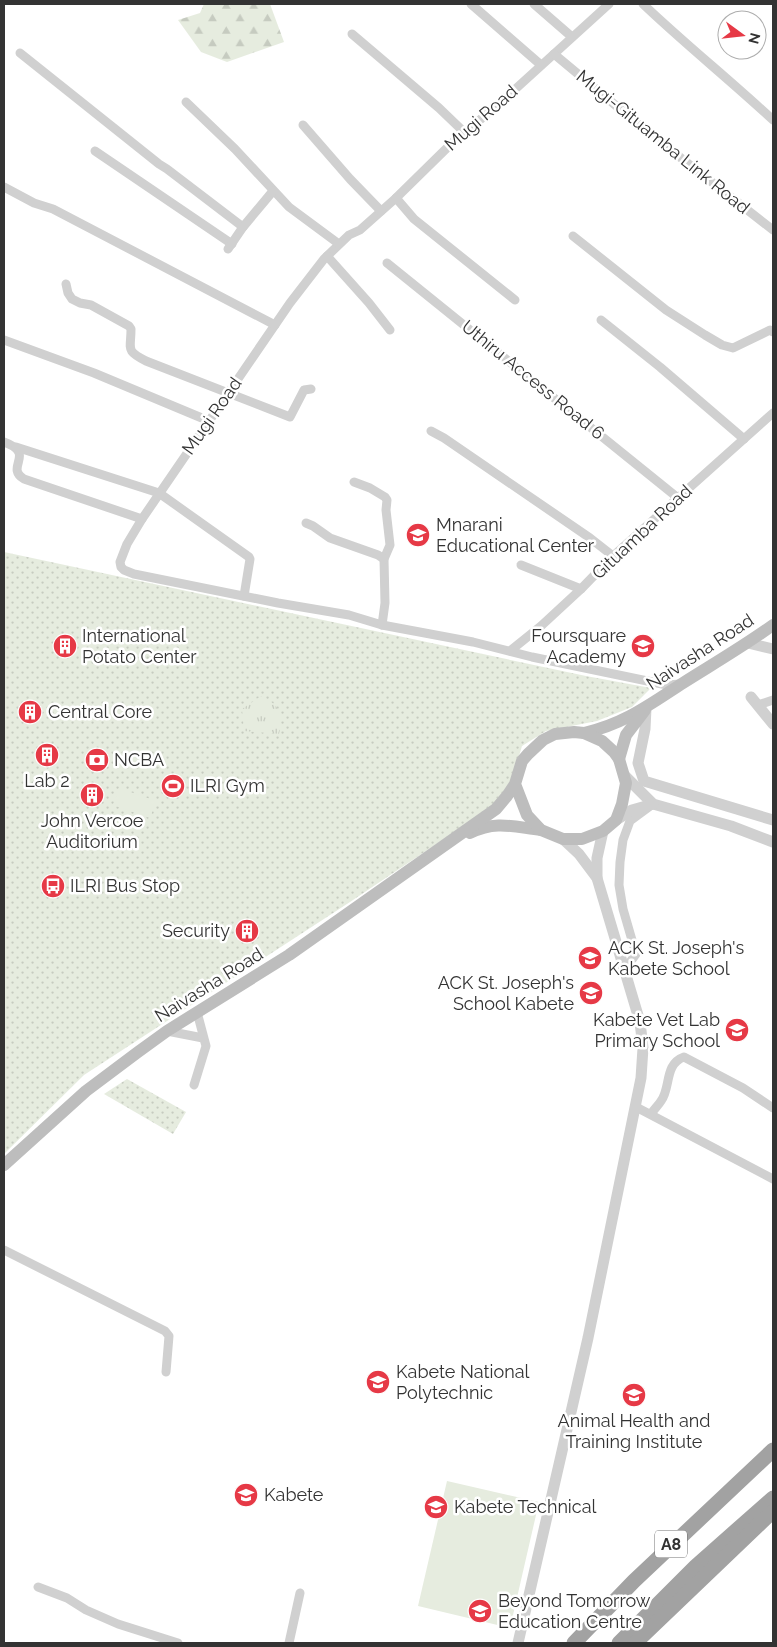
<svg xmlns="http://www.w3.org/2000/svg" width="777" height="1647" font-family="Raleway,sans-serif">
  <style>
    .grass { fill: url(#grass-dots) }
    .forest { fill: url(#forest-firs) }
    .park { fill: url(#park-tufts) }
    .pitch { fill: #e6ecdf }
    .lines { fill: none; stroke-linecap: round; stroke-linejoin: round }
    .minor { stroke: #d0d0d0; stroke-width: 9 }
    .tertiary { stroke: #d0d0d0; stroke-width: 11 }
    .secondary { stroke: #bdbdbd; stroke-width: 12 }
    .trunk { stroke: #a2a2a2; stroke-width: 15 }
    .labels { text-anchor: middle; stroke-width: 5; stroke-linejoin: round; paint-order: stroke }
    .shield { fill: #fff; stroke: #707070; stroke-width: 1 }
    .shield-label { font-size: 16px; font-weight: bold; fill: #333 }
    .street-label { font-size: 18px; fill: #333; stroke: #fff }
    .poi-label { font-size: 18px; fill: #333; stroke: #fff; text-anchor: start }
  </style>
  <defs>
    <pattern id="grass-dots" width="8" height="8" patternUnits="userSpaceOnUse" patternTransform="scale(1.25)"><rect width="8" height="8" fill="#e6ecdf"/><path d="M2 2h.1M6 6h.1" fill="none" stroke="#c6cbc0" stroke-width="1.8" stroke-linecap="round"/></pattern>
    <pattern id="forest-firs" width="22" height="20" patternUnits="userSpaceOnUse" patternTransform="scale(1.25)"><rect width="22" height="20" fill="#e6ecdf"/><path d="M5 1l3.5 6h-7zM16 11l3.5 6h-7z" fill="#c6cbc0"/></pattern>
    <pattern id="park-tufts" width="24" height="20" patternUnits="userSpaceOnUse" patternTransform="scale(1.25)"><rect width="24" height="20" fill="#e6ecdf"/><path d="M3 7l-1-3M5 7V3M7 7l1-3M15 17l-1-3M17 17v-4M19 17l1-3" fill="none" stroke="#c6cbc0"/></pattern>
  </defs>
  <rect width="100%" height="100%" fill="#fff"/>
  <g class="grass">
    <path d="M4,552L586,676L651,688L632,707L597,721L546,731L522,746L513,776L506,790L490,808L350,902L84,1075L4,1154Z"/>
    <path d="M127,1079L186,1112L173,1134L104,1094Z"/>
  </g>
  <path class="forest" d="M204,4H270L284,42L227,62L201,52L178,20L200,13Z"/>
  <path class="park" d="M261,696C280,705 283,714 279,734L244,731L242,709Z"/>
  <g class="pitch">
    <path d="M119,788L156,801L150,818L113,805Z"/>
    <path d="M447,1481L539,1502L510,1628L418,1606Z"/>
  </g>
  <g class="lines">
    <g class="minor">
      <path d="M471,4L541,65"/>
      <path d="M534,4L572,37"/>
      <path d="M609,4L500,103L451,144L396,198L360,230L349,235L324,259L290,303L142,519L127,544L120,562L121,567L124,570L134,574L278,603L349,615L382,625L473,642L532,657L657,683L667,685L680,684"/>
      <path d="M643,4C685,44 730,80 773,120"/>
      <path d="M352,34L439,108L465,133"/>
      <path d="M20,53L159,164L167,169L243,227"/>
      <path d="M554,54L644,129L773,230"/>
      <path d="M186,102L235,149L289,207L339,244"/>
      <path d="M303,125L350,179L381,211"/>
      <path d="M95,151L232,244"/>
      <path d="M4,187L34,203L53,209L275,325"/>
      <path d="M396,198L414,219L515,300"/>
      <path d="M573,236L666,310L705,335L722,345L733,348L770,330L773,332"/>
      <path d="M228,249L243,227L273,191"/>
      <path d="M327,256L369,303L390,330"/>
      <path d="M387,263L678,498"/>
      <path d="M66,284L68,293L72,299L80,303L91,305L129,326L131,329C131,350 125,350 146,361L290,417L304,390L311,389"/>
      <path d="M601,320L660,367L744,439"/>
      <path d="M4,340L94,373L209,421"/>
      <path d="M431,431L444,438L590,538L613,556"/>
      <path d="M4,442C37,454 4,467 24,479L142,519"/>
      <path d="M16,447L159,493L249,557L250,559L244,596"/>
      <path d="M354,482L370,488L385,497L387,500L386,510L390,545L384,559L385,603L382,625"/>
      <path d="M306,523L313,526L330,538L378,555L384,559"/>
      <path d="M521,565L581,589"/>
      <path d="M510,651L541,626L581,589L613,556L773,413"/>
      <path d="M758,705L773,700"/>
      <path d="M625,969L636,954L623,909L619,885L620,862L623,840L630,821L649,807"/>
      <path d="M167,1031L203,1038"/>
      <path d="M194,1085L206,1046L197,1012"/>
      <path d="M636,1107L773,1179"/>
      <path d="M651,1114C654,1109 658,1106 661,1101C671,1088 664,1064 684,1057L743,1088L773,1108"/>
      <path d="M4,1250L165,1331L169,1336L166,1372"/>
      <path d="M38,1587L67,1598L86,1610L118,1624L178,1643"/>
      <path d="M289,1643L300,1593"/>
    </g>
    <g class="tertiary">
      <path d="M748,643L773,649"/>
      <path d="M751,697L773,724"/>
      <path d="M646,708L645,729L638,763L644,781L773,820"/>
      <path d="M624,775L653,804L731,826L773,842"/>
      <path d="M616,820L632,810L653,804"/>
      <path d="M597,878V858L603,831"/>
      <path d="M518,1643L588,1338L641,1078L643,1048L640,1022L597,878L579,854L563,839"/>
    </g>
    <g class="secondary">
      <path d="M584,733C624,724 649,705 683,683C713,664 744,646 773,625"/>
      <path d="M619,759L626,735L645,710"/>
      <path d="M470,833C496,820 514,827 541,830"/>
      <path d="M4,1165L86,1091L138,1052L167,1031L289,955L496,809L507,796L515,784L522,761L528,754L543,740L555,734L574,732L584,733L602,741L614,752L619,759L626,783L622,804L616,820L603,831L582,839H563L541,830L527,815L515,784"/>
    </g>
    <g class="trunk">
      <path d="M574,1643L634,1581L773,1450"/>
      <path d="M619,1643L696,1566L773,1498"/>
      <path d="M635,1643L772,1512"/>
    </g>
  </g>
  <defs>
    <g id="school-disc" transform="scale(1.25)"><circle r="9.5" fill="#e63946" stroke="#fff"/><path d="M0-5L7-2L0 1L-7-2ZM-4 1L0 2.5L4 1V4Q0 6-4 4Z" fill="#fff"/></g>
    <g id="building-disc" transform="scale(1.25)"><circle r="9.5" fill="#e63946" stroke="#fff"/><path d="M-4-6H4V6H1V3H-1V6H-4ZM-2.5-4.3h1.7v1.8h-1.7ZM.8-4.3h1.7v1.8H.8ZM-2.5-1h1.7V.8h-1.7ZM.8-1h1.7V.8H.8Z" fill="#fff"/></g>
    <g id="bank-disc" transform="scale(1.25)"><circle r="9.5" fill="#e63946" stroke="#fff"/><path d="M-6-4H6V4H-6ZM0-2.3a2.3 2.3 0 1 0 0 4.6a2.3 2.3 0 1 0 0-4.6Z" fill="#fff"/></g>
    <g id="stadium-disc" transform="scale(1.25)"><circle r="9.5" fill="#e63946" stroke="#fff"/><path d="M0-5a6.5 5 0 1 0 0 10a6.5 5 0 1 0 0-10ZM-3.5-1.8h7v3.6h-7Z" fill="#fff"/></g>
    <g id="bus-disc" transform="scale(1.25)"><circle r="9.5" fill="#e63946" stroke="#fff"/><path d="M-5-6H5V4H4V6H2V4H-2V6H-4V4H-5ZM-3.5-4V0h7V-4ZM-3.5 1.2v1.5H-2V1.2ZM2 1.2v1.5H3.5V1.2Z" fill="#fff"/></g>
    <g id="university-disc" transform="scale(1.25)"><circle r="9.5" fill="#e63946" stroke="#fff"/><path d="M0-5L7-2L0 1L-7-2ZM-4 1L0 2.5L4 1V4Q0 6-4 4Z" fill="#fff"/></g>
  </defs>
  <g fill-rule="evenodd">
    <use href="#school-disc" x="418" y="535"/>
    <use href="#building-disc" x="65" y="646"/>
    <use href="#school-disc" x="643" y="646"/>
    <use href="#building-disc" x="30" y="712"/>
    <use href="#building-disc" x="47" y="755"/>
    <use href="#bank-disc" x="97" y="760"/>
    <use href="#stadium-disc" x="173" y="786"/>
    <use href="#building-disc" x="92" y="795"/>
    <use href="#bus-disc" x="53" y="886"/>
    <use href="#building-disc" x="247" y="931"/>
    <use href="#school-disc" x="590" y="958"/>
    <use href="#school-disc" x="591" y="993"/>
    <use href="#school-disc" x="737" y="1030"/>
    <use href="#university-disc" x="378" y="1382"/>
    <use href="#university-disc" x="634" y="1395"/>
    <use href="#school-disc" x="246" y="1495"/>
    <use href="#school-disc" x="436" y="1507"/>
    <use href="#school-disc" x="480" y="1611"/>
  </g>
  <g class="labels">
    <rect class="shield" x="655" y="1530.5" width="32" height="27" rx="4"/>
    <g class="shield-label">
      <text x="671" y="1550">A8</text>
    </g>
    <g class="street-label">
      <text transform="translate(481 118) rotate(-41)" y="6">Mugi Road</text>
      <text transform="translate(663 142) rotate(39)" y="6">Mugi-Gituamba Link Road</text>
      <text transform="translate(533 380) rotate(39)" y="6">Uthiru Access Road 6</text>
      <text transform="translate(212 416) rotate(-55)" y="6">Mugi Road</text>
      <text transform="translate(642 532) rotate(-43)" y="6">Gituamba Road</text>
      <text transform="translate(700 652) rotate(-33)" y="6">Naivasha Road</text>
      <text transform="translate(209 985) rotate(-32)" y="6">Naivasha Road</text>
    </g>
    <g class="poi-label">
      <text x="436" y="531">Mnarani<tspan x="436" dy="21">Educational Center</tspan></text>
      <text x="82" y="642">International<tspan x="82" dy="21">Potato Center</tspan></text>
      <text x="626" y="642" text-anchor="end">Foursquare<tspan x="626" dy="21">Academy</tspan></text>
      <text x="48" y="718">Central Core</text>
      <text x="114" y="766">NCBA</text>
      <text x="47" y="787" text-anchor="middle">Lab 2</text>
      <text x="190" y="792">ILRI Gym</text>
      <text x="92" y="827" text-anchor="middle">John Vercoe<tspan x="92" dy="21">Auditorium</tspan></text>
      <text x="70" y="892">ILRI Bus Stop</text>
      <text x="230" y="937" text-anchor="end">Security</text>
      <text x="608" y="954">ACK St. Joseph's<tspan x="608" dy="21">Kabete School</tspan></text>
      <text x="574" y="989" text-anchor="end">ACK St. Joseph's<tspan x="574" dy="21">School Kabete</tspan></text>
      <text x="720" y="1026" text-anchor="end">Kabete Vet Lab<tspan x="720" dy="21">Primary School</tspan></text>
      <text x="396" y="1378">Kabete National<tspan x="396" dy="21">Polytechnic</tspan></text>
      <text x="634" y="1427" text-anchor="middle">Animal Health and<tspan x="634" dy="21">Training Institute</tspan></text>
      <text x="264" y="1501">Kabete</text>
      <text x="454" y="1513">Kabete Technical</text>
      <text x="498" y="1607">Beyond Tomorrow<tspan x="498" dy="21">Education Centre</tspan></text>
    </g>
  </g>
  <rect width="777" height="1647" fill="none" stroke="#333333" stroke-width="10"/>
  <g transform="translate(742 35) rotate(105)"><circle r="24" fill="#ffffff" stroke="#adadad"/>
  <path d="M0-4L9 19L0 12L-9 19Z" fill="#e63946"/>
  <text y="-8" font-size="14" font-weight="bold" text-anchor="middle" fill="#333333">N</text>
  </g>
</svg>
